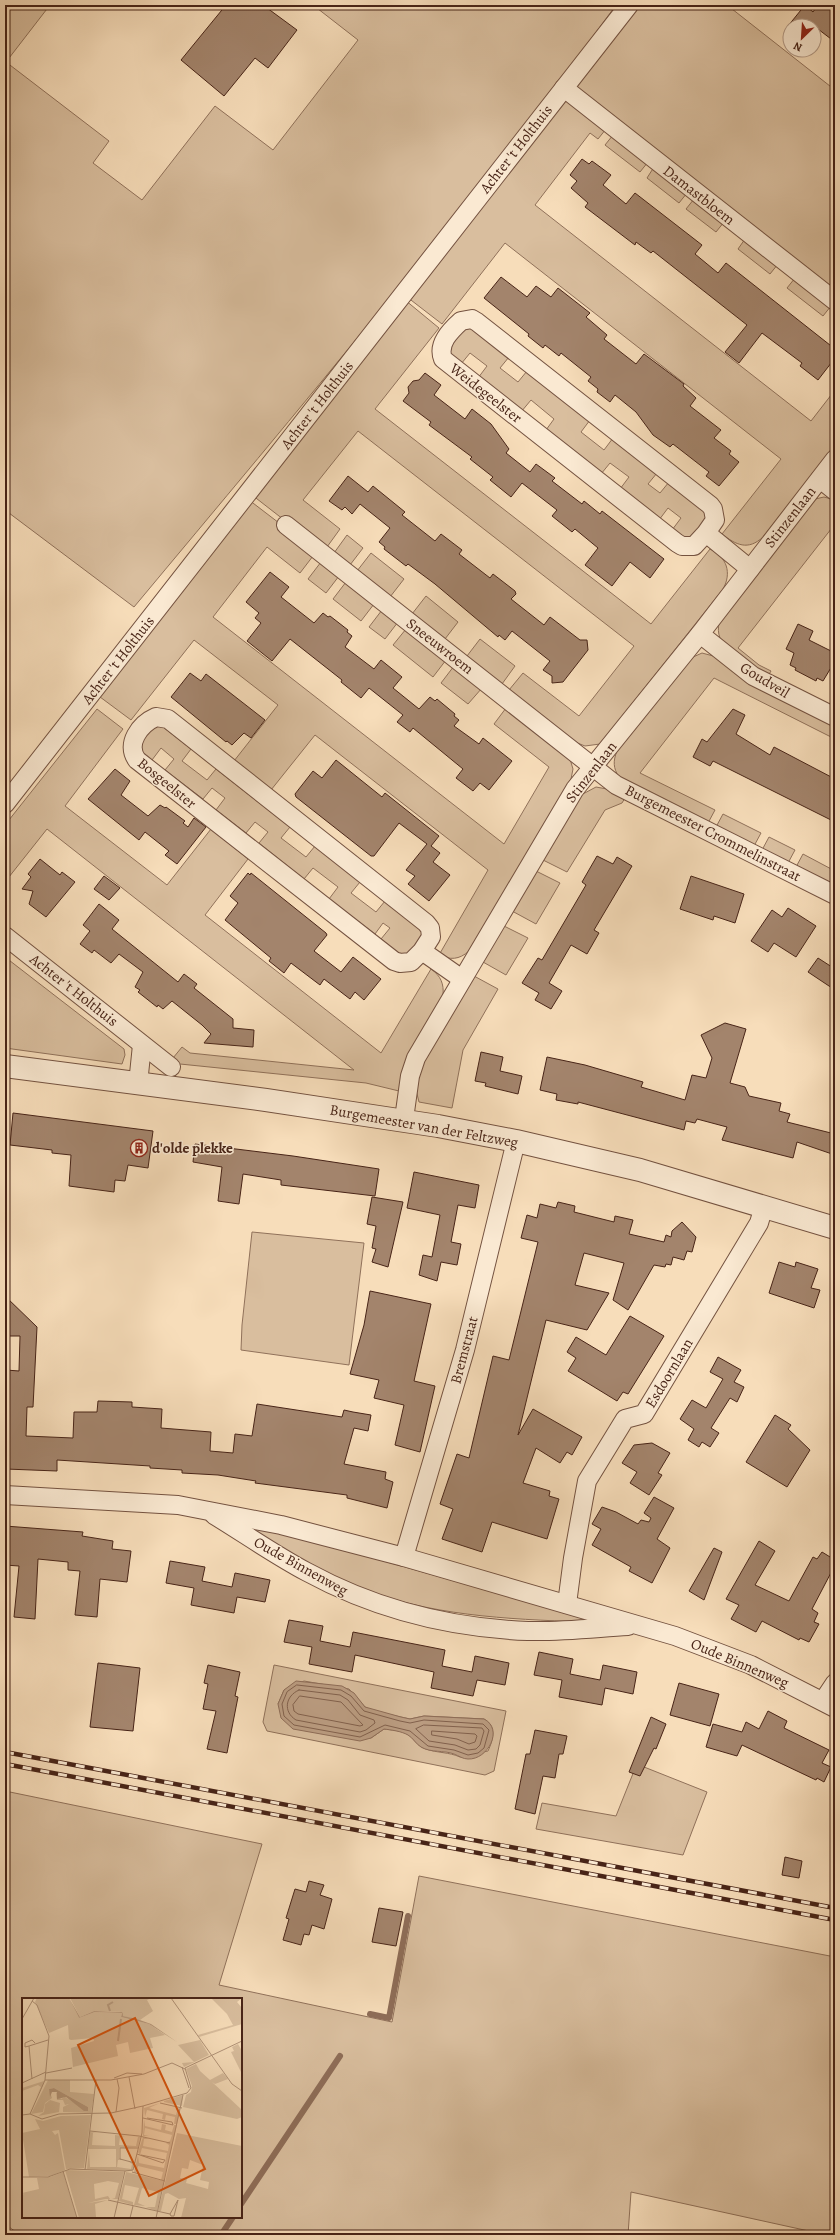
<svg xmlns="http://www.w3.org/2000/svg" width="840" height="2240" font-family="Alegreya,serif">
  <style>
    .green { fill: #d9be9e; stroke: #90715a; fill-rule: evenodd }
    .water { fill: #bc9e83; stroke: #8e6d58 }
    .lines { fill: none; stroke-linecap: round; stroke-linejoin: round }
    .shore { stroke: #82614d; stroke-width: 1 }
    .stream { stroke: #8e6d58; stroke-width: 6 }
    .building { fill: #a3846c; stroke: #482417 }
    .minor-casing { stroke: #745240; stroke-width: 20 }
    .tertiary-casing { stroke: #745240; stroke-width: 24 }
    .minor { stroke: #fae9d2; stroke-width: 18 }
    .tertiary { stroke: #fae9d2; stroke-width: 22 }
    .rail-casing { stroke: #482417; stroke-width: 4.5 }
    .rail { stroke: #fae9d2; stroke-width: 3; stroke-dasharray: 9; stroke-linecap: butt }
    .labels { text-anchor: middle; stroke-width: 3; stroke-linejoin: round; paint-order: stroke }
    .street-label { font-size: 15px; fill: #482417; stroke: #fae9d2 }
    .poi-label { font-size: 15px; font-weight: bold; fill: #482417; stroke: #fae9d2; text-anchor: start }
    .inset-river { fill: none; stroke: #bc9e83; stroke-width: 2 }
    .inset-road { fill: none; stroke: #b19379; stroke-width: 1 }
    .view { fill: #d8540d; fill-opacity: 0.15; stroke: #d8540d; stroke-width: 2 }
    .inset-edge { fill: none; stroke: #482417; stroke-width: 2 }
  </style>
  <rect width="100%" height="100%" fill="#f7ddba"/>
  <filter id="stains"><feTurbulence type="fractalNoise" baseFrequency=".005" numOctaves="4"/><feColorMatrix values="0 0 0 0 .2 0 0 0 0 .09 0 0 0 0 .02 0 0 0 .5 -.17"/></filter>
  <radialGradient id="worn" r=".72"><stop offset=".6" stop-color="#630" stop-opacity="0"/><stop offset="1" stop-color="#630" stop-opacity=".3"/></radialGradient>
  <g class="green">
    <path d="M5,5H50L6,62L109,141L93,163L142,200L215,106L273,150L358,40L313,5H616C465,213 299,409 134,607L5,510Z"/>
    <path d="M634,5H727L835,90V291L572,86Z"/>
    <path d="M564,96L606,129L598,139L590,133L535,205L811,421L835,390V445L763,537C748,551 736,545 722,534L781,459L505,243L442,324L407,297Z"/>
    <path d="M613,135L648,162L640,172L605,145Z"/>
    <path d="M654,167L687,193L679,203L647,178Z"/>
    <path d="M694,199L724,222L716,232L686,209Z"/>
    <path d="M745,239L778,264L770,274L738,249Z"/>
    <path d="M795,278L831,306L823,316L787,288Z"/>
    <path d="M405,300L439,328L375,409L651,624L710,549C727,557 732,573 723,589L600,744L585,746L575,742L509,690L523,673L579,716L634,646L358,431L303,500L340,529L327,547L288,523L252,495Z"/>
    <path d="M469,328H472L509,357L500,368L518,382L527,371L590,420L581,432L604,450L613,438L657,473L648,484L660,493L669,482L704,510L707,520L689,540L672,530L681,518L668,508L659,520L620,489L629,477L610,463L601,474L546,430L554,419L531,400L521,412L478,378L487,366L470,353L461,364L450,354C451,344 458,331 469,328Z"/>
    <path d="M824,497L835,500V524L738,648L759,665L771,671L768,676C756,670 725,650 720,638C718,633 718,628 719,623L815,499Z"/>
    <path d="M249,500L283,526L313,556L300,573L267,547L213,617L504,844L549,767L494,724L506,708L570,759L573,769L571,779L469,951C459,960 450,960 439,955L488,870L315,735L271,790L234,761L278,705L194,640L131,720L96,694Z"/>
    <path d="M347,535L363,548L350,565L334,553Z"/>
    <path d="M371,553L404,579L390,597L357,571Z"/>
    <path d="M321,562L339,576L326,593L308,579Z"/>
    <path d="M346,582L374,604L361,621L333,599Z"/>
    <path d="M426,596L458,622L445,639L412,614Z"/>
    <path d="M382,610L398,622L385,639L369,627Z"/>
    <path d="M406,629L446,660L433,677L393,645Z"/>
    <path d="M480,639L515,666L502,684L467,656Z"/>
    <path d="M702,653L717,657L835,725V739L714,678L640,773L715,810L708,823L619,777C613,768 613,761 617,751L686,662L691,658Z"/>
    <path d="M454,666L482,688L468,704L441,683Z"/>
    <path d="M97,709L123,729L65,806L167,885L211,829L248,859L205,915L381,1053L431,969C441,976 444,984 443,995L407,1057L399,1091L366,1083L180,1064L173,1058L182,1047L190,1053L354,1070L47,829L5,882V825Z"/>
    <path d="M157,726L163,727L191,749L182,761L207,780L216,769L290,827L281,838L306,857L315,846L360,882L351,893L376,912L385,901L420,928C426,938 414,947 408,954H400L381,939L390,928L383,923L375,934L329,899L338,887L313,868L304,879L259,843L268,832L255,822L246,833L216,810L225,798L212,788L203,799L165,770L174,759L161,748L152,760L141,751L140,744L151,729Z"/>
    <path d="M596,787L607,789L625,798L622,803L605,810L567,872L543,860L581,795Z"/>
    <path d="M723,814L761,833L754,846L716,827Z"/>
    <path d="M769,837L795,850L788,863L762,850Z"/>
    <path d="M803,854L835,871V888L796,867Z"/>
    <path d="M536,871L560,883L536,924L512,911Z"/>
    <path d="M504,926L528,938L506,975L483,962Z"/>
    <path d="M5,957L124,1049L125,1055L122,1064L5,1048Z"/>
    <path d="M474,976L498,989L463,1050L452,1108L419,1102L416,1090L422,1065Z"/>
    <path d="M252,1232L364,1243L349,1365L241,1350L242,1325Z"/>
    <path d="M251,1528L294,1536L584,1617V1622C506,1619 428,1616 355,1586C318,1571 284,1549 251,1528Z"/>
    <path d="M274,1665L506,1711L494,1771L485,1775L267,1731L263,1722ZM304,1681L349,1689L365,1707L373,1711L410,1719L424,1716L484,1719C497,1726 493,1740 488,1751L460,1757C449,1752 437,1753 426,1749C418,1747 415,1740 409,1735C402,1730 391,1730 384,1729L371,1738L278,1704L284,1690Z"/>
    <path d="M639,1765L707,1792L683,1855L536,1829L542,1803L616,1816L634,1771Z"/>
    <path d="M5,1791L262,1844L219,1985L392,2022L419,1876L835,1957V2235H827L631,2192L628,2235H20L5,2224ZM23,1999H241V2217H23Z"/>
  </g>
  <path class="water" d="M296,1681L342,1686L354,1693L365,1707L401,1717L410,1719L424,1716L484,1719C504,1729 488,1760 468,1759C463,1759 459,1756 454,1754C444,1750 431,1753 421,1747C416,1744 413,1738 408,1735C401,1731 391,1730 384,1729L371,1738L360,1741L293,1729L281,1718L278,1704L284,1690Z"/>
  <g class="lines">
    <g class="shore">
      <path d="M297,1685L341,1690L351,1696L364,1711L400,1721L410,1723L424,1720L483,1724L489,1730L484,1748L478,1753L468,1755L454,1750L428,1746L410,1731L385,1725L360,1737L294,1725L284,1716L282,1704L287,1692Z"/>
      <path d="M299,1690L340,1695L348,1700L360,1715L374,1720L375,1723L366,1730L360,1732L296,1720C283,1712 285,1696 299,1690Z"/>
      <path d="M300,1696L341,1702L363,1725L360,1726L298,1714L294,1711L293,1705Z"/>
      <path d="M424,1725L482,1728L484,1731L480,1745L476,1749L468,1750L455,1745L429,1741L416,1729Z"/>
      <path d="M432,1731L475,1734L477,1736L475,1742L469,1744L457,1739L432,1735Z"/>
    </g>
    <g class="stream">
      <path d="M370,2014L389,2018L408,1916"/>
      <path d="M241,2204L340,2056"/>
      <path d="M221,2235L233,2217"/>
    </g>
  </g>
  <g class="building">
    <path d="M226,5H263L297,30L268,68L255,58L224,96L181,60Z"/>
    <path d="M805,5L813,12L818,5H835V42L814,26H788Z"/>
    <path d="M582,159L589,164L592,161L611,175L603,185L626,204L635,193L702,245L695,254L718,273L726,263L835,349V358L818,380L800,366L802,363L762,333L739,363L725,352L747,325L653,251L651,253L636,242L635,245L585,207L588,203L571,188L577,181L570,175Z"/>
    <path d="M501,277L527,297L536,286L551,297L558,288L590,313L586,317L607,335L604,339L636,364L644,354L684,384L683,386L696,398L690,406L721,430L714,438L731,451L729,454L739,462L719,486L706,476L709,472L673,444L670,447L653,435L636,412L615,395L610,402L597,392L598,389L588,381L591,377L561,353L559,356L545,345L543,348L528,336L529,334L484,298Z"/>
    <path d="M425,373L441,385L434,395L465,419L472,409L491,424L509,449L506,453L530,472L536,464L555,478L552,481L582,504L584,501L600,514L602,511L664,559L650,578L630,562L612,586L585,565L598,548L575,529L572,532L552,516L557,510L522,483L511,497L490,480L493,477L470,459L472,457L429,425L431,422L403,401L409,393L408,387L413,381L419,380Z"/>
    <path d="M348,476L368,492L373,486L405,512L402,515L435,541L441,534L462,550L459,554L490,578L493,574L515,591L516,594L511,599L544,625L550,617L580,640H587L588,650L563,682L552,683V676L543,670L550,661L512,631L505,640L499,635L498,637L435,584L408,564L406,566L384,549L385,547L379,542L390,528L360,504L352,514L345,507L342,510L329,501Z"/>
    <path d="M270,572L289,587L281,597L314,623L323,613L328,617L330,616L348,630L347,632L352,636L345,647L374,669L381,660L402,677L393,688L419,709L430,697L435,701L437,699L455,714L454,716L459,720L454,726L479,744L483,738L512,761L489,790L480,783L473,791L456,778L463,769L413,728L410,732L397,722L403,715L369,688L361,698L341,682L342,680L290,639L272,661L247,641L261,623L255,618L259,613L246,602Z"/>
    <path d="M798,624L813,631L809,640L835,653V661L823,681L817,678L816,681L795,670L796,668L790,665L794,653L786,649Z"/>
    <path d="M190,673L201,681L206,674L265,720L251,738L244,733L232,745L227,741L226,742L171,697Z"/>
    <path d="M733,709L745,715L736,734L770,755L774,747L835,779V822L713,761L710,766L693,757L702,739L707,742Z"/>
    <path d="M336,760L382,797L385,793L439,836L431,846L440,853L433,862L450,875L429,901L408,884L415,876L406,870L427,844L399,823L374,856H371L296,797L295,794L313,771L322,778Z"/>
    <path d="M115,769L130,781L121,795L148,816L160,805L165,808L166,807L185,821L183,823L188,827L194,818L206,827L177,864L165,855L169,851L145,832L139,840L88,799Z"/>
    <path d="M597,856L613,864L617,857L632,866L594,930L599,933L587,954L571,945L549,983L562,991L551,1009L535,1000L539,993L522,983L538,958L542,960L586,885L582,882Z"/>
    <path d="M40,859L60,875L62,872L75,882L46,917L29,904L33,891L22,889L31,877L28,874Z"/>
    <path d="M248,873L250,875L251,873L326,933L327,935L314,951L341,972L353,957L381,979L364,1000L355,992L350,999L324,979L320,985L291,963L284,973L269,961L271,958L225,920L238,903L230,896Z"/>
    <path d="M104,876L120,888L109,900L94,889Z"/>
    <path d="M691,876L744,894L735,923L714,916L713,920L680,909Z"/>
    <path d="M99,904L119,920L112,929L178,982L184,974L197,984L194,988L233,1019V1028L254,1030L253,1047L204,1043L211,1034L202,1025L172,1001L163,1009L158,1005L157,1007L138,992L140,990L135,987L143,972L119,954L111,963L94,950L92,953L80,944L90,931L83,925Z"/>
    <path d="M788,908L816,926L796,957L774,943L768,952L751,941L772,910L782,917Z"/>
    <path d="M818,958L835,969V990L808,972Z"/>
    <path d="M725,1023L746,1029L730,1083L745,1087L749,1096L781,1103L779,1111L790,1114L787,1122L835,1134V1155L797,1142L793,1158L722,1140L727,1127L697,1119L695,1123L686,1121L684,1130L578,1102V1104L556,1100L557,1094L540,1090L547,1057L585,1065L643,1082L641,1087L685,1100L692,1075L706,1078L712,1058L701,1035Z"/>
    <path d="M481,1052L503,1057L500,1071L522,1076L518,1094L485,1086L486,1083L475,1081Z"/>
    <path d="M13,1113L153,1131L148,1168L128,1165L125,1181L115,1180L114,1192L69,1186L71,1155L52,1153V1150L10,1145Z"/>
    <path d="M195,1144L293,1156L379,1169L375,1196L281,1185V1180L243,1174L239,1204L218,1201L222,1167L193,1162Z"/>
    <path d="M414,1172L479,1185L475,1208L458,1205L451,1242L461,1244L457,1265L441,1262L437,1281L419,1275L423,1255L432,1257L440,1215L407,1208Z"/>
    <path d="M372,1197L403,1202L388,1267L372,1262L376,1249L372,1248L376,1226L367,1224Z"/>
    <path d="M558,1202L575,1206L574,1212L614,1222L615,1216L633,1220L629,1234L664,1242L666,1235L671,1237L672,1231L682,1222L696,1237L692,1252L687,1251L684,1260L673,1257L671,1265L666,1264L665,1267L654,1265L628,1310L613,1300L624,1263L584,1253L575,1285L609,1293L587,1330L546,1320L518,1435L533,1409L582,1437L572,1455L567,1452L560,1463L536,1448L523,1483L550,1491L549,1496L559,1499L547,1539L492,1522L482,1552L442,1539L453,1509L440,1504L457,1454L469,1458L493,1356L509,1360L538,1242L521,1238L527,1215L537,1218L540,1204L556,1208Z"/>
    <path d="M779,1262L795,1267L796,1262L818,1269L811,1288L820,1290L814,1308L769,1293Z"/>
    <path d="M370,1291L431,1304L414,1381L435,1386L420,1452L395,1445L404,1405L374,1398L379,1380L350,1374L364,1325Z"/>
    <path d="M5,1296L37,1327L33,1407H27L26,1436L73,1438L74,1412H97L98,1401L132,1402V1407L162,1409L161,1428L211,1432L210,1451L233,1453L235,1434L252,1436L257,1404L342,1417L344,1410L353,1412L371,1415L368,1431L354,1428L344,1464L386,1472L385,1479L393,1482L387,1508L347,1498V1495L255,1483L256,1481L218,1475L182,1473V1470L150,1468V1466L57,1460V1471L6,1469V1370L19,1371L20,1336H5Z"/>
    <path d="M630,1316L664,1336L628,1394L623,1392L617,1401L568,1371L576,1358L567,1352L576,1337L606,1355Z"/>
    <path d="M718,1357L741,1370L734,1382L744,1387L737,1402L730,1398L711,1428L719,1433L710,1447L702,1442L699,1447L688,1440L694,1429L680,1419L692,1400L706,1408L723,1379L710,1372Z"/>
    <path d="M775,1415L791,1425L788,1429L810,1450L787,1487L746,1462Z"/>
    <path d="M652,1443L670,1453L658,1473L662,1475L649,1495L630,1483L637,1472L622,1463L634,1445Z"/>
    <path d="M654,1497L674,1508L657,1539L670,1548L652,1583L629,1571L631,1567L592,1545L601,1529L592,1524L602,1507L616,1512L638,1524L641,1520L649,1522L651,1518L644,1513Z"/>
    <path d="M5,1526L83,1532L82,1536L113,1541L112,1549L131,1551L127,1582L100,1579L97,1617L75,1615L80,1571L68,1570V1562L38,1559L35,1619L14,1617L19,1566L5,1565Z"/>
    <path d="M759,1541L775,1551L755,1585L789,1601L813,1557L817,1559L822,1552L835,1560V1565L812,1609L818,1613L814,1622L819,1624L809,1642L800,1638L799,1640L762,1621L756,1632L731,1619L739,1605L726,1599Z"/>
    <path d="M714,1548L722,1552L704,1600L689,1591Z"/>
    <path d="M170,1561L205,1567L202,1581L232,1587L235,1573L270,1580L265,1602L237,1597L234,1613L191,1605L194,1588L166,1583Z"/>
    <path d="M289,1620L323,1626L320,1641L350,1647L353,1632L445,1650L442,1666L472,1672L475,1656L509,1663L505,1685L477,1680L473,1696L431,1688L434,1672L355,1655L352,1672L309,1664L312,1647L284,1642Z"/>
    <path d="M539,1652L573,1659L570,1674L600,1680L603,1665L637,1672L633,1694L605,1688L602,1705L559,1697L562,1680L534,1675Z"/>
    <path d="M98,1663L140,1668L133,1731L90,1727Z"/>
    <path d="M208,1665L240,1672L235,1696L238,1697L227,1753L207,1749L216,1711L203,1709L208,1684L204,1683Z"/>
    <path d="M679,1683L719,1694L710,1726L670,1715Z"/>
    <path d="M768,1711L787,1721L784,1728L829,1750L822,1763L831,1767L824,1782L817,1778L816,1780L742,1745L737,1756L706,1747L713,1724L742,1732L746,1722L759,1729Z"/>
    <path d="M651,1717L666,1724L656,1749L654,1748L640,1776L629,1772Z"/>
    <path d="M535,1730L567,1736L563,1754H559L555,1778L543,1776L535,1814L515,1809L526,1754H530Z"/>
    <path d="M785,1857L802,1861L799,1878L782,1875Z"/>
    <path d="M309,1881L324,1885L320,1895L332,1899L324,1929L312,1925L309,1935L304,1934L301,1945L283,1940L289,1919L286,1918L295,1889L306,1892Z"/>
    <path d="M379,1908L403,1912L396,1946L372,1942Z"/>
  </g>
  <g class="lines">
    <g class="minor-casing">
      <g id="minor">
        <path d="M564,88L835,301"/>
        <path d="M820,479L835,491"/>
        <path d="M286,525L616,785L835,895"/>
        <path d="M706,533L694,546H682L677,543L443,359C437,344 450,331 461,321L472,319L477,322L710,505L713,509L715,520L706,533L750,569"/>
        <path d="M700,634L753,676L835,717"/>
        <path d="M5,804L629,5"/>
        <path d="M5,936L171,1067"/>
        <path d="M422,951L411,962L400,963L394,961L137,760C125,744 140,724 156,717L168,719L426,923L430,928L431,937L422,951L462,979"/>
        <path d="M138,1084L142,1045"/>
        <path d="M404,1119L410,1076L416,1058L575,789L700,634L835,459"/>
        <path d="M5,1495L178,1505L281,1525L404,1557L675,1636L751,1665L835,1708"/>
        <path d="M214,1515C245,1534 275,1555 307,1572C375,1609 451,1628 528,1631C561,1632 595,1628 628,1626"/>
        <path d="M404,1557L465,1350L516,1141"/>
        <path d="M567,1604L573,1558L587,1481L625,1419L644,1414L759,1223L764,1206"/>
        <path d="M823,1701L835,1683"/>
      </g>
    </g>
    <g class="tertiary-casing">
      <path id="tertiary" d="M5,1066L266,1100L438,1126L516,1141L640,1170L835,1228"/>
    </g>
    <use href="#minor" class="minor"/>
    <use href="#tertiary" class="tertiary"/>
    <g class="rail-casing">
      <g id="rail">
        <path d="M5,1752L835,1908"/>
        <path d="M5,1764L835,1920"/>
      </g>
    </g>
    <use href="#rail" class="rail"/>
  </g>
  <defs>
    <g id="building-ring" transform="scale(0.9)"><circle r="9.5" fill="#fae9d2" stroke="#8f2418" stroke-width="1.5"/><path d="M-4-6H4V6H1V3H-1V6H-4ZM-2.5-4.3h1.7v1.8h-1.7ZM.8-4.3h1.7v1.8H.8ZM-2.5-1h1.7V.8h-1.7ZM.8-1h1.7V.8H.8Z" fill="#8f2418"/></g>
  </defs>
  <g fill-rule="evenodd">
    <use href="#building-ring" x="139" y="1148"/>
  </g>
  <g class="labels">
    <g class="street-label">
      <text transform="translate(516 149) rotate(-52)" y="5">Achter 't Holthuis</text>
      <text transform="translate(699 195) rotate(38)" y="5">Damastbloem</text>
      <text transform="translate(486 393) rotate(38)" y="5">Weidegeelster</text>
      <text transform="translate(317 405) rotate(-52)" y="5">Achter 't Holthuis</text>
      <text transform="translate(790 517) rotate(-52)" y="5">Stinzenlaan</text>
      <text transform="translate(440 646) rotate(38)" y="5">Sneeuwroem</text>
      <text transform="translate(118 660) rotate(-52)" y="5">Achter 't Holthuis</text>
      <text transform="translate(765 680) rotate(31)" y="5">Goudveil</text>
      <text transform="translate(591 772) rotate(-52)" y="5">Stinzenlaan</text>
      <text transform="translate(167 783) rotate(39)" y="5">Bosgeelster</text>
      <text transform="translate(713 833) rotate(27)" y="5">Burgemeester Crommelinstraat</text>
      <text transform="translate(74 990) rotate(38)" y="5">Achter 't Holthuis</text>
      <text transform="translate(424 1126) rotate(10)" y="5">Burgemeester van der Feltzweg</text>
      <text transform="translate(464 1350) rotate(-75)" y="5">Bremstraat</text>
      <text transform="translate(669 1373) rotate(-59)" y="5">Esdoornlaan</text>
      <text transform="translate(301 1566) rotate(29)" y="5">Oude Binnenweg</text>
      <text transform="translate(740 1663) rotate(23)" y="5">Oude Binnenweg</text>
    </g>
    <g class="poi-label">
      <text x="152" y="1153">d'olde plekke</text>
    </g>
  </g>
  <g transform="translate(22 1998)">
    <rect width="220" height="220" fill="#f7ddba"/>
    <path d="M15,0H47L57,20L73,14L100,15L99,19L127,26L143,37L128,40L131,50L108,55L106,44L94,47L96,58L51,69L49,50L72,43L71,40L49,42L47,41L46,27L27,35L13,4ZM48,0H129L125,2L131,13L118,22L100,18V14L88,13H72L58,19ZM189,0H220L215,4L220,10V26L177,39L176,37L211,27L205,16ZM178,42L187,57L162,69L160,65L172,64L156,47ZM216,46L220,53L219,74L209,54L212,53L210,49ZM174,66L178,73L188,82L201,75L206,81L193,86L190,84L220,112V119L215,121L161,109L164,97L169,94L170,88L164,71ZM26,82H48V94L72,96L69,115L41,114V109L47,106L43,107L41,102H35L34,94L39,101L43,99L60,110L66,109L32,90L27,91L30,100L23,105L21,114L9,116ZM22,83L21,87L14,99L19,89L16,87L0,93V90ZM161,97L160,108L142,104V103ZM28,102L38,105L37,114L16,118L22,114L23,106ZM138,105L127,110L154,117L156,110L158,111L155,126H152L153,119L144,117L143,122L140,121L141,116L125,112L123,119L122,110ZM69,117L62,170L44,171L37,132L30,133L33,137L36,135L43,172L29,178L7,179L0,135L18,131L13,121L21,123L39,118ZM122,121L123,128L139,132L140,126L144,127L143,132L150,134L152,127H155L142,182H139L141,174L116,168L114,175L112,174L116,158L117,165L142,170L145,155L120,150L118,157L116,154L121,139L127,141H122L121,148L146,153L147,147L144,145L148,143L150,137L123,130L122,137L127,138H121ZM68,134L75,135H71L70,147L93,148V137L103,138L98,139L97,147L114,148L116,139L110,138L118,139L116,149L97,150V160L100,162H96L95,169L109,171L110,166L106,163L112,165L110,173L65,171L67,153L68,169H94V151H66ZM155,135L220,148V220H159L164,200L157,201L146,195L143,196L139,213H136ZM168,162L181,167L178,182L187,184L186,191L164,185L165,181L158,180L160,170L166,171ZM43,172L102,174L96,201H90L93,200L97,185L86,183L72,186L73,201L86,198L88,201H83L66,205L86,202L73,206L74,219L78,220H57ZM41,174L55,220H0V197L2,196L0,195L17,191L15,180L28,179ZM104,174L142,183L135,213L124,209H133L136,194L120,190L116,205L123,208L112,207L117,190L103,187L100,201L111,204V207L97,203Z" fill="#d9be9e" fill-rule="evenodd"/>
    <path d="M47,0L58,19L72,13L100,14L101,16V18L115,21L129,26L155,44L127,26L99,19L100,15L73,14L57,20ZM32,90L66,109V113H62L44,99L35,101V94H30L28,99L27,91Z" fill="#bc9e83"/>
    <path class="inset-river" d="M88,13L86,7L91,4M96,43L99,21"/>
    <path class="inset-road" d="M149,0L210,86L220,93M0,21L12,0M7,48L3,49V45L10,42L13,45M160,69L167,90M24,75L50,70M107,79L113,111M92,80L105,75L120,76M10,81L7,48L26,42M23,82H89L122,76L150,65L163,71M0,85L24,74M138,105L160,110M94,114L97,90L95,81M8,116L23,82L27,38L15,7L10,3M0,117L8,116L20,121L37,116L89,115L121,108L165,95L169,90L163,70L220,43M121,120L151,127L150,124L125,120M68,133L117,138L148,145M115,156L141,165L143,162L119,157M113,165L98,161V150H116M63,172L74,82M41,173L55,220M110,174L143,183M0,179H26L48,171L103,173M86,202L148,216M156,202L152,218H149L148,216ZM92,220L103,173L111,172L120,135L121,108M108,220L111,208M134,220L161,97"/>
    <path class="view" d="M113,20L183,171L127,198L56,47Z"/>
    <rect width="220" height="220" class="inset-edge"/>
  </g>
  <rect width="840" height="2240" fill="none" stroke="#f7ddba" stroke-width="20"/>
  <rect x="6" y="6" width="828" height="2228" fill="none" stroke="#482417" stroke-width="2"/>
  <rect x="10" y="10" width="820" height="2220" fill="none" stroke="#482417"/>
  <g transform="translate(802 38) rotate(205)"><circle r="19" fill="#fae9d2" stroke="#b39a87"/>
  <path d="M0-3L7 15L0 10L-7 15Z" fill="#8f2418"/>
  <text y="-6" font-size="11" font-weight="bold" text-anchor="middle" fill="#482417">N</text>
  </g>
  <rect width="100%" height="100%" filter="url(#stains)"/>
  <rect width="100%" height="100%" fill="url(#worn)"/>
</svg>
